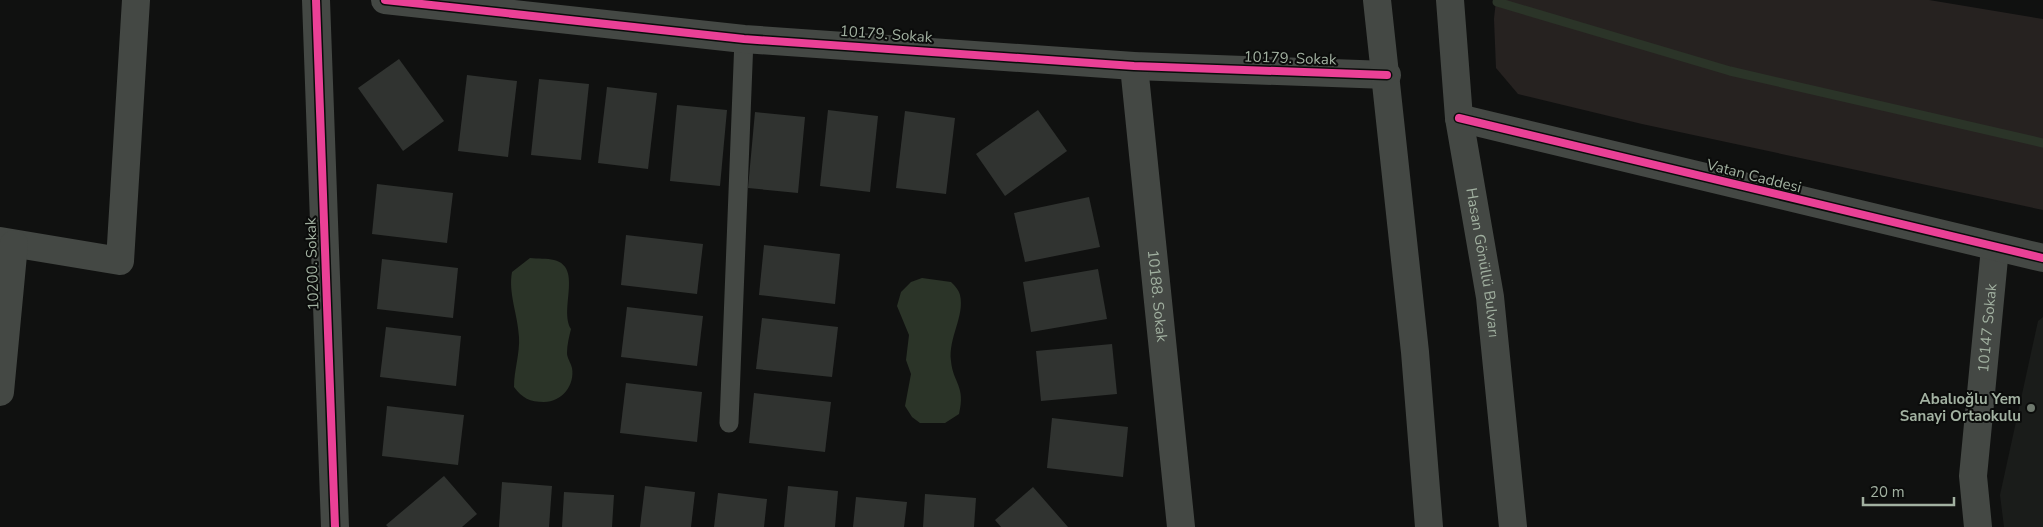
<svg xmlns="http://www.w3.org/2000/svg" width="2043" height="527" font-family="'Nunito Sans',sans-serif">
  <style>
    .built { fill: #1a1c1a }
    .green { fill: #262220 }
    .water { fill: #2b3428 }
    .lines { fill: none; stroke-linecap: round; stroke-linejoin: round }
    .stream { stroke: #2b3428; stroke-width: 9 }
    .building { fill: #303330 }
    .service { stroke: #444844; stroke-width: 19 }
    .minor { stroke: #444844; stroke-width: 28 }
    .tertiary { stroke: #444844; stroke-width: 28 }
    .primary { stroke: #444844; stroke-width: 28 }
    .cycleway-casing { stroke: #0b0c0b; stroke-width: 11 }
    .cycleway { stroke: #ea4096; stroke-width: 8 }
    .poi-dot { fill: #6f796e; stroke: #0b0c0b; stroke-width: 2 }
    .labels { text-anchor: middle; stroke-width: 4; stroke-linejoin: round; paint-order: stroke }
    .street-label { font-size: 15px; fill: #a2b1a1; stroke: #0b0c0b }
    .poi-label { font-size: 15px; font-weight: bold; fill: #a2b1a1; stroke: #0b0c0b; text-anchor: end }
  </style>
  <rect width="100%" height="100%" fill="#101110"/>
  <path class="built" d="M2043,317V527H2004L2000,495L2038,321Z"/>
  <path class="green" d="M1496,0H1929L2043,19V210L1642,124L1518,94L1496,68L1494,19Z"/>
  <g class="water">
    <path d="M530,258C538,259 547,258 554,260C583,267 559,309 571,329C569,337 567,345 567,353C567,358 571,363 572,368C575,385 562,402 544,402C530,402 522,398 514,387C514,370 520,354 519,337C518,315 508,293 512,272Z"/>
    <path d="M922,278L951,282C954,285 959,290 960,295C965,316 948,338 951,361C953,383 966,386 959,414L945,423H920L912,417L905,406L911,374L906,360L909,335L897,306L901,292L911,282Z"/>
  </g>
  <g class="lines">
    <path class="stream" d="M1497,2L1730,71L2043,143"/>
  </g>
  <g class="building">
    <path d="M399,59L444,121L403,151L358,88Z"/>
    <path d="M467,75L517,81L508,157L458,151Z"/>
    <path d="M539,79L589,84L581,160L531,155Z"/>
    <path d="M607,87L657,93L648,169L598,163Z"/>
    <path d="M677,105L727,110L720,186L670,181Z"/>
    <path d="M828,110L878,116L870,192L820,186Z"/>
    <path d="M1038,110L1067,151L1005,196L976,154Z"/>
    <path d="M905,111L955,118L946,194L896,188Z"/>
    <path d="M755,112L805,117L798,193L748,188Z"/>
    <path d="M377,184L453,193L447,243L372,234Z"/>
    <path d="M1089,197L1100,247L1025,262L1014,213Z"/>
    <path d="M626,235L703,244L697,294L621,285Z"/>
    <path d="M764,245L840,254L835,304L759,295Z"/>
    <path d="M382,259L458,268L453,318L377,309Z"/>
    <path d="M1098,269L1107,319L1031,332L1023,282Z"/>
    <path d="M627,307L703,316L697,366L621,357Z"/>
    <path d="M762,318L838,327L832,377L756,369Z"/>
    <path d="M386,327L461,336L456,386L380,377Z"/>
    <path d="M1112,344L1117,394L1041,401L1036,351Z"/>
    <path d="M626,383L702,392L697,442L620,433Z"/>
    <path d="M754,393L831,402L825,452L749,443Z"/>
    <path d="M387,406L464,415L458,465L382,456Z"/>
    <path d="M1052,418L1128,427L1123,477L1047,468Z"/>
    <path d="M444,476L477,514L462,527H388L386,525Z"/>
    <path d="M502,482L552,486L549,527H499Z"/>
    <path d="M645,486L695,492L691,527H640Z"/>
    <path d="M788,486L838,491L835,527H784Z"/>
    <path d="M1033,487L1068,527H1001L995,520Z"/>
    <path d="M564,492L614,495L612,527H562Z"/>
    <path d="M718,493L767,499L764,527H714Z"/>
    <path d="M925,494L976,498L974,527H923Z"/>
    <path d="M856,497L907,502L904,527H853Z"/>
  </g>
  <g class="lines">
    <path class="service" d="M729,423L744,39"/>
    <g class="minor">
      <path d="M316,0L335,527"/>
      <path d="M385,0L744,39L1134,66L1387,75"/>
      <path id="s1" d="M1134,66L1181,527"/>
      <path d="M0,241L120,261L136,0"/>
      <path d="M0,392L14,244"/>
      <path id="s2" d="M1978,527L1973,476L1995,248"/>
    </g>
    <path class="tertiary" d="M1459,118L2043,258"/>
    <g class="primary">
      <path d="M1377,0L1415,352L1429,527"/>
      <path id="s3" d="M1450,0L1459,118L1490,297L1513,527"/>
    </g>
    <g class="cycleway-casing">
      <g id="cycleway">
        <path d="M316,0L335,527"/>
        <path d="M385,0L744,39L1134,66L1387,75"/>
        <path d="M1459,118L2043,258"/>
      </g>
    </g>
    <use href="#cycleway" class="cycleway"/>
  </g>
  <circle class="poi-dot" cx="2031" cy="408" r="5"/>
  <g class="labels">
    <g class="street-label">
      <text transform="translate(886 34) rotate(4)" y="5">10179. Sokak</text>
      <text transform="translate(1290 58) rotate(2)" y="5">10179. Sokak</text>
      <text transform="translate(1754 176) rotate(14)" y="5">Vatan Caddesi</text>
      <text dy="5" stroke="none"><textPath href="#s3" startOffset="265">Hasan Gönüllü Bulvarı</textPath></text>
      <text transform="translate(312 264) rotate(-92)" y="5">10200. Sokak</text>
      <text dy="5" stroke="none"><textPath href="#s1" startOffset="231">10188. Sokak</textPath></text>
      <text dy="5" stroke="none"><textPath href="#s2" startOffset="200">10147 Sokak</textPath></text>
    </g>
    <g class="poi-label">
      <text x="2021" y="404">Abalıoğlu Yem<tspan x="2021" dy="17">Sanayi Ortaokulu</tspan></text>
    </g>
  </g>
  <path d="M1863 497v8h91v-8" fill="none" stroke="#a2b1a1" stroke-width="2.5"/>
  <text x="1870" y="497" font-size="15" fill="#a2b1a1" stroke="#0b0c0b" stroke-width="4" paint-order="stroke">20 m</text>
</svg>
